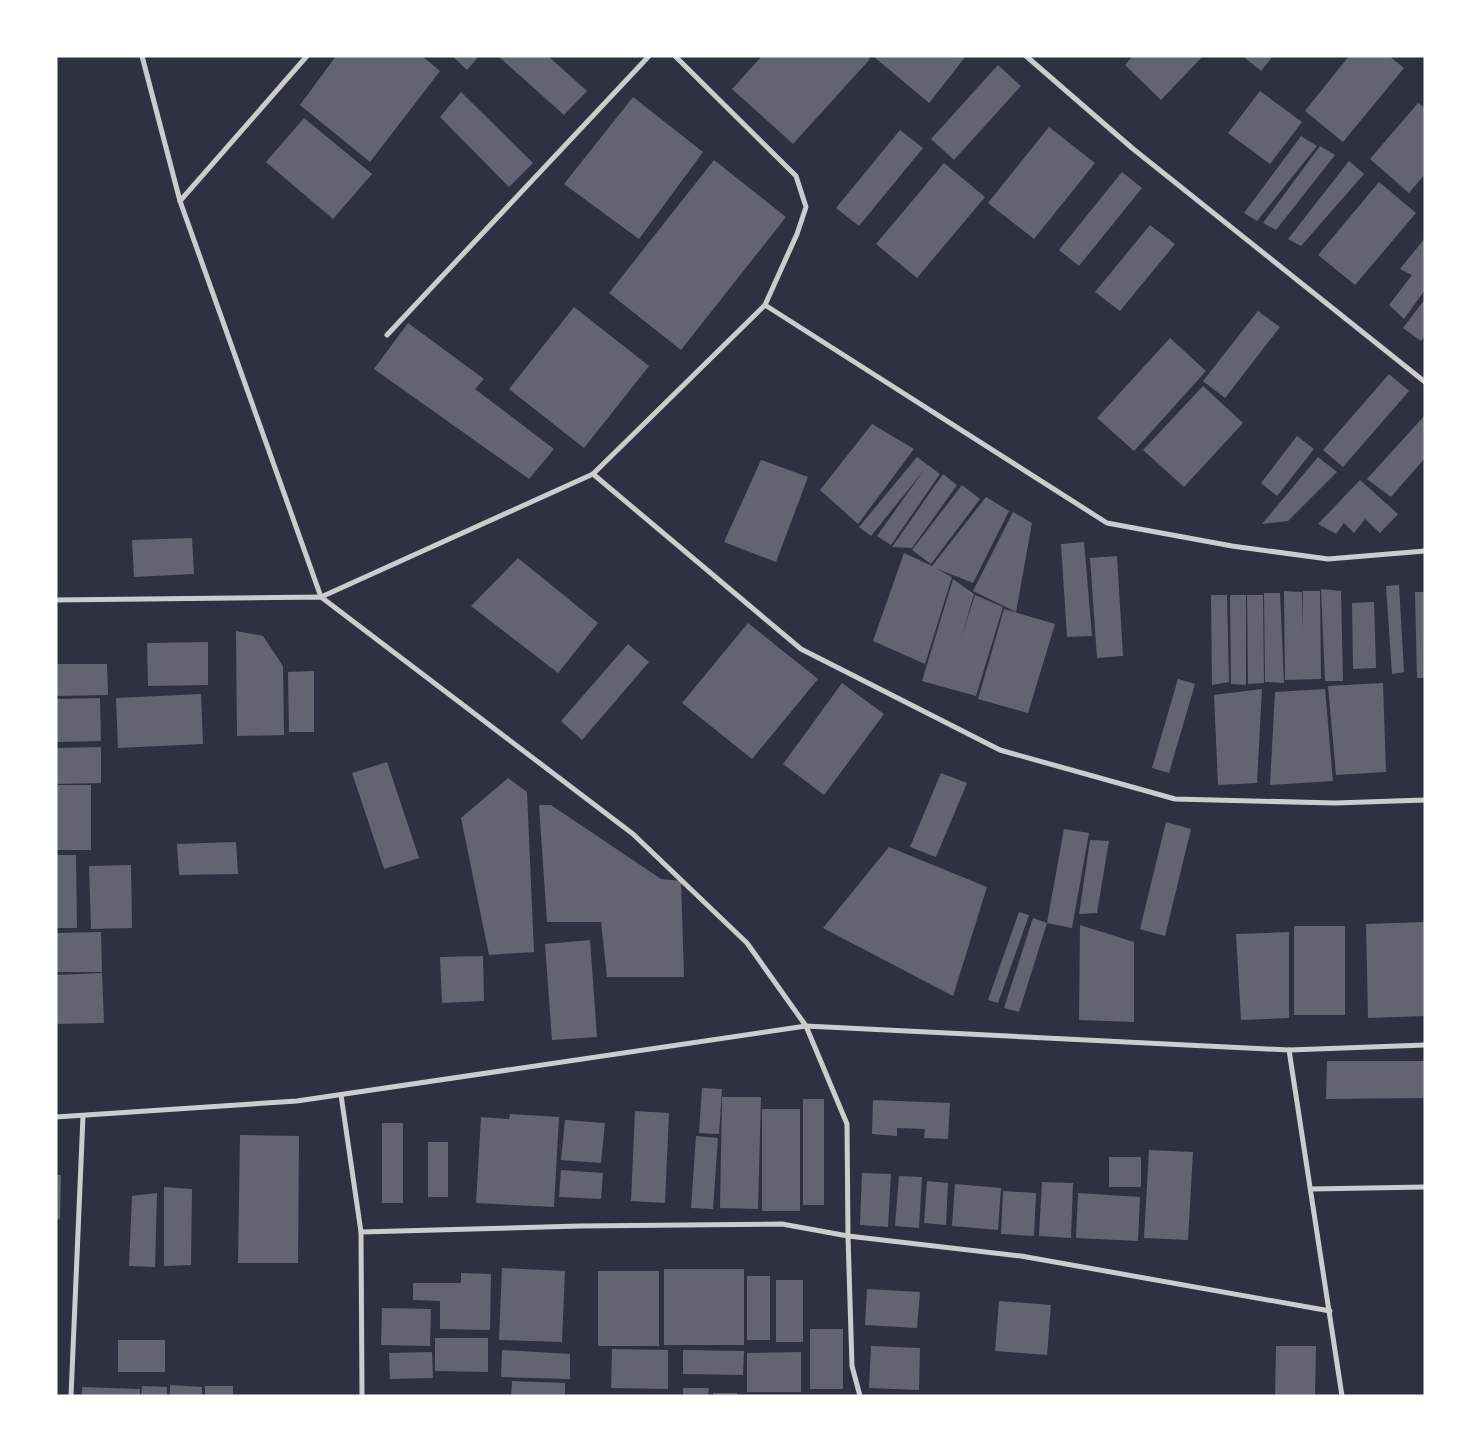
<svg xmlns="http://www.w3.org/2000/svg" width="1481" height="1452" font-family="'Open Sans',sans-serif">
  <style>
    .building { fill: #626471 }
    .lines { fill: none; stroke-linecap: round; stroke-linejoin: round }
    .minor { stroke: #caccd0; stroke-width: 5 }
  </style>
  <rect width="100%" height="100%" fill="#2d3142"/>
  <g class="building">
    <path d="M336,56H422L440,71L370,162L300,105Z"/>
    <path d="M452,56H479L467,70Z"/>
    <path d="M498,56H548L587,91L564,115Z"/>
    <path d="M762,56H867L870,59L793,144L732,89Z"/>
    <path d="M873,56H966L929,103Z"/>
    <path d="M1133,56H1203L1161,100L1125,65Z"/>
    <path d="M1246,56H1273L1261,71L1245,58Z"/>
    <path d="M1349,56H1389L1404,68L1343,142L1305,111Z"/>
    <path d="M998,65L1021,86L954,160L931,139Z"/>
    <path d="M1260,91L1302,122L1270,164L1228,133Z"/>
    <path d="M461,92L533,163L509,187L440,117Z"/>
    <path d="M633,97L703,152L639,239L564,184Z"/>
    <path d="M1418,103L1425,108V174L1409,193L1370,159Z"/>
    <path d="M304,118L372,174L333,219L266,162Z"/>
    <path d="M1049,127L1095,163L1034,239L988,203Z"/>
    <path d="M900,130L923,148L859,226L836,208Z"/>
    <path d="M1301,136L1317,146L1257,221L1244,213Z"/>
    <path d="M1320,146L1335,155L1276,230L1263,223Z"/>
    <path d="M714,160L786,217L681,350L609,293Z"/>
    <path d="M1349,161L1364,174L1301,246L1288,239Z"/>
    <path d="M944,163L985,197L917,278L876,244Z"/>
    <path d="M1122,172L1142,188L1079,266L1059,250Z"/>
    <path d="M1379,182L1416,213L1355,285L1318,255Z"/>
    <path d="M1150,225L1175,244L1120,311L1095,292Z"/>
    <path d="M1425,238V290L1404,319L1389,305L1412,275L1400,269Z"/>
    <path d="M1425,299V335L1421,341L1403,328Z"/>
    <path d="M574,307L649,366L584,448L509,389Z"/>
    <path d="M1258,311L1280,327L1225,398L1203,381Z"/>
    <path d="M408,323L484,379L475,389L554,449L529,479L374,369Z"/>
    <path d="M1170,338L1206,371L1134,451L1097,418Z"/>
    <path d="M1389,374L1409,391L1343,467L1323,450Z"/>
    <path d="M1203,386L1243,423L1184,487L1143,450Z"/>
    <path d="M1425,415V458L1391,497L1367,479Z"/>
    <path d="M872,424L914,449L858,524L820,490Z"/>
    <path d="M1297,436L1314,449L1277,496L1261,483Z"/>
    <path d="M917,457L940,474L891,545L877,536L924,470L871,536L859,527Z"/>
    <path d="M1318,457L1337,472L1288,521L1262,524Z"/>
    <path d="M761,460L808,477L776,562L724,542Z"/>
    <path d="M943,474L957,485L912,548L892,547Z"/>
    <path d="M1360,480L1398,514L1380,533L1365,519L1354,533L1344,523L1336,534L1318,524Z"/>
    <path d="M962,485L980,499L931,564L912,550Z"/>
    <path d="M986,497L1009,511L973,583L935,568L952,577L925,664L873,641L904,553L932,566Z"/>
    <path d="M1013,512L1032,523L1016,612L973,591Z"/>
    <path d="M192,538L194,574L134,577L132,540Z"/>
    <path d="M1084,542L1092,636L1067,637L1061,544Z"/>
    <path d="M1117,556L1123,656L1097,658L1090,558Z"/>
    <path d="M518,558L598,623L558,673L471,606Z"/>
    <path d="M953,579L974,594L961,639L975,595L1003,607L976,696L922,681Z"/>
    <path d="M1399,585L1404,672L1392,674L1386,586Z"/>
    <path d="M1321,589L1341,591L1343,681H1325Z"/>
    <path d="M1284,591L1302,592L1303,631V591H1320L1321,679L1285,680Z"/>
    <path d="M1415,592H1425V678H1417Z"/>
    <path d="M1264,593H1280L1284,683L1265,682Z"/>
    <path d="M1211,595H1227L1229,682L1212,685Z"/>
    <path d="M1230,595H1246V685L1231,684Z"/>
    <path d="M1247,595H1263L1264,683L1248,684Z"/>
    <path d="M1374,602L1376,668L1353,669L1352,603Z"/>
    <path d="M1004,609L1055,624L1028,713L978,699Z"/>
    <path d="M748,623L818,679L752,759L682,703Z"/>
    <path d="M236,631L263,636L283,666L284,735L237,736Z"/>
    <path d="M208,642V685L148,686L147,643Z"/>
    <path d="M628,644L649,662L582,740L561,721Z"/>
    <path d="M56,664H107L108,695L56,696Z"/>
    <path d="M314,671V732H289L288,672Z"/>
    <path d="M1178,679L1195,684L1169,773L1152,768Z"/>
    <path d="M842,683L884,714L824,795L783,764Z"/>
    <path d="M1383,683L1386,772L1336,775L1328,686Z"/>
    <path d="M1262,689L1257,783L1218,785L1214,695Z"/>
    <path d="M1325,689L1333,781L1270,785L1275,692Z"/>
    <path d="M201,694L203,744L118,748L116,698Z"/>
    <path d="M100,698L101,741L56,742V699Z"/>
    <path d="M101,747V783L56,784V748Z"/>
    <path d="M387,762L419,858L384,869L352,773Z"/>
    <path d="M941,773L967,783L936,857L910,847Z"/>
    <path d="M508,778L527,792L534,952L489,955L461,818Z"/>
    <rect x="56" y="785" width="35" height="65"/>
    <path d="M539,805H551L661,879L681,881L684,977H607L601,922H547Z"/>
    <path d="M1166,822L1191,829L1165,936L1140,929Z"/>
    <path d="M1064,829L1089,833L1072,928L1047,923Z"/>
    <path d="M1090,840L1109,841L1097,913L1079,914Z"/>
    <path d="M236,842L238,874L179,875L177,844Z"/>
    <path d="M889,847L987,887L953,996L823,928Z"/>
    <path d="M56,855H76L77,928H56Z"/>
    <path d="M131,865L132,928L91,929L89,866Z"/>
    <path d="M1019,912L1029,915L998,1003L988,1000Z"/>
    <path d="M1033,918L1047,923L1019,1012L1004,1008Z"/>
    <path d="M1425,922V1016L1368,1018L1366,924Z"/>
    <path d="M1080,925L1134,942V1022L1079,1020Z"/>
    <rect x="1294" y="926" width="51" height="89"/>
    <path d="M101,932L102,972H56V933Z"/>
    <path d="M1289,932V1018L1241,1020L1236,934Z"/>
    <path d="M590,940L597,1037L552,1040L545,944Z"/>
    <path d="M483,956L484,1001L442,1003L440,957Z"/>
    <path d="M102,973L104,1023L56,1024V975Z"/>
    <path d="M1327,1061H1425V1098L1326,1099Z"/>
    <path d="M702,1088L722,1089L719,1134L699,1133Z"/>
    <path d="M722,1097H761L758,1209L720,1208Z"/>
    <rect x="803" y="1099" width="21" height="106"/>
    <path d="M873,1100L950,1103L948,1139L924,1138L925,1129L897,1128V1136L872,1134Z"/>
    <rect x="762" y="1109" width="38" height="102"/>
    <path d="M635,1111L669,1113L665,1203L631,1201Z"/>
    <path d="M510,1114L559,1117L554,1207L476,1203L481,1117L509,1119Z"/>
    <path d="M565,1120L605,1123L601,1163L561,1160Z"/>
    <rect x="382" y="1123" width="21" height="80"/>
    <path d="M240,1135L299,1136L298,1263H238Z"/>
    <path d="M696,1136L718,1138L713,1209L691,1208Z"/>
    <rect x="428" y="1142" width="20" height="55"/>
    <path d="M1149,1150L1193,1152L1188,1240L1144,1238Z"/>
    <rect x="1109" y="1157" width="32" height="30"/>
    <path d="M561,1170L603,1173L601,1199L559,1197Z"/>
    <path d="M862,1173L891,1174L888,1227L860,1225Z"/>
    <path d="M56,1175H61L60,1219H56Z"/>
    <path d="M899,1176L922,1177L919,1228L895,1226Z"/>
    <path d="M927,1181L948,1183L946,1225L924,1223Z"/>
    <path d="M1042,1182L1073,1183L1071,1238L1039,1236Z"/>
    <path d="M955,1184L1001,1188L998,1230L952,1226Z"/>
    <path d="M164,1187L192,1189L191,1265L164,1266Z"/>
    <path d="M1003,1191L1036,1193L1034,1236L1001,1234Z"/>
    <path d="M157,1193L155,1267L129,1266L132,1196Z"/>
    <path d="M1078,1193L1140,1197L1138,1241L1076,1238Z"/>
    <path d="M502,1268L565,1271L562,1342L499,1340Z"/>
    <rect x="664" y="1269" width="80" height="76"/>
    <rect x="598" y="1271" width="61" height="75"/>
    <path d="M461,1273L491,1274L490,1330L440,1329V1301L413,1300V1283H461Z"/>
    <rect x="747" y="1276" width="23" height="64"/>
    <rect x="776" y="1280" width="27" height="62"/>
    <path d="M867,1289L920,1292L917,1328L865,1325Z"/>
    <path d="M999,1301L1051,1305L1047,1355L995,1351Z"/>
    <path d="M382,1308L431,1309L430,1346L381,1345Z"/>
    <rect x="810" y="1329" width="33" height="60"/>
    <path d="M435,1338H488V1372L435,1371Z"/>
    <rect x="118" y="1340" width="47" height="32"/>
    <path d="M871,1346L920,1348L919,1390L869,1388Z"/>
    <path d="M1276,1346H1316L1315,1396H1275Z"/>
    <path d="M612,1349L668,1350V1389L611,1388Z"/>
    <path d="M502,1350L570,1354V1379L501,1377Z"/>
    <path d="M683,1350L744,1351L743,1375L683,1374Z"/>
    <path d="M432,1352L433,1378L390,1379L389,1353Z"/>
    <path d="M801,1352V1392H747V1353Z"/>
    <path d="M512,1381L565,1383V1396H511Z"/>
    <path d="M170,1385L202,1387V1396H170Z"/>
    <path d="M142,1386L167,1387V1396H141Z"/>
    <rect x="205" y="1386" width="28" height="10"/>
    <path d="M82,1387L140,1389V1396H82Z"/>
    <path d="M683,1388H709L708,1396H683Z"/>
    <rect x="713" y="1393" width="24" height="3"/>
  </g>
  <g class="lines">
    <g class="minor">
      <path d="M142,56L180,201L321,597L593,474L765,305"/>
      <path d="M675,56L796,176L806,207L797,234L765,305L1107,523L1232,546L1328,559L1425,551"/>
      <path d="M1026,56L1132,148L1425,382"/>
      <path d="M180,201L307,56"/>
      <path d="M387,335L649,56"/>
      <path d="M593,474L801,649L1000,750L1175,799L1335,803L1425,800"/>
      <path d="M56,600L321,597L633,834L747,943L806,1026L847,1124L848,1236L852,1366L860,1396"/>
      <path d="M1289,1050L1425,1045"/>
      <path d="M341,1095L361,1232L362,1396"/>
      <path d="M56,1117L297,1101L806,1026L1289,1050L1342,1396"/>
      <path d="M1311,1189L1425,1187"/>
      <path d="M361,1232L580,1226L782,1224L848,1236L1021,1256L1330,1311"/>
      <path d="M71,1396L83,1116"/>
    </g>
  </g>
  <rect width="1481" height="1452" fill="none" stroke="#ffffff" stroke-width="115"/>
</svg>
